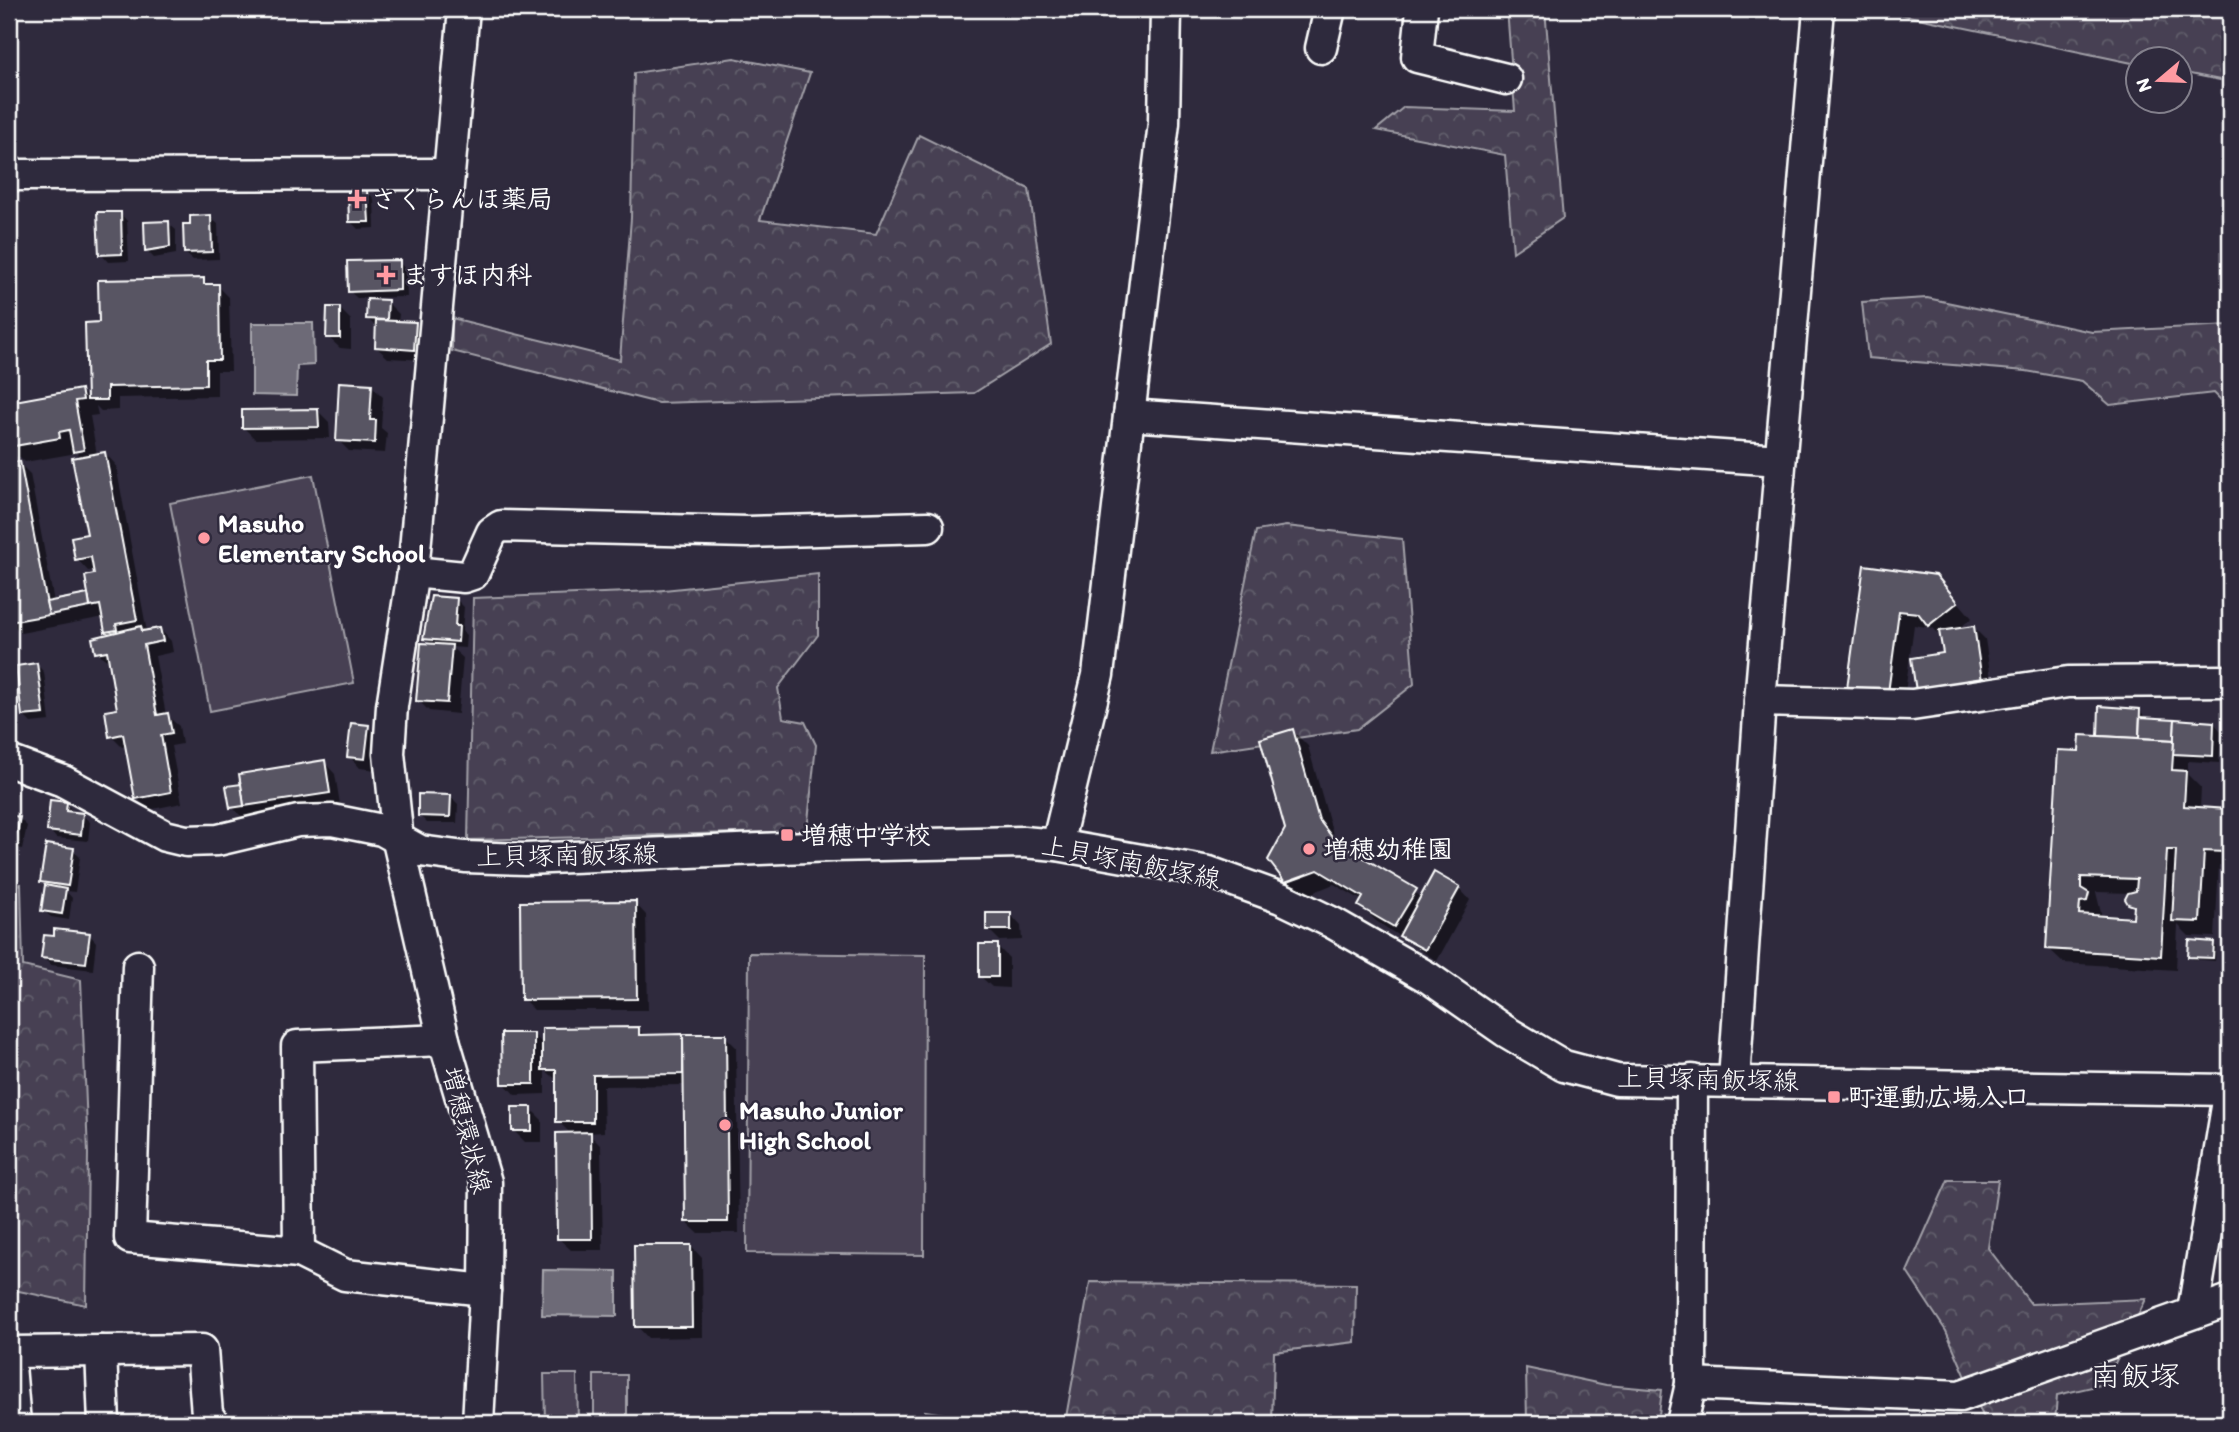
<svg xmlns="http://www.w3.org/2000/svg" width="2239" height="1432" font-family="Itim,'Klee One',sans-serif">
  <style>
    .forest { fill: url(#forest-crowns); stroke: #a2a0a8; stroke-width: 2 }
    .pitch { fill: #464152; stroke: #a2a0a8; stroke-width: 2 }
    .water { fill: #6d6a77; stroke: #a7a6ad; stroke-width: 2 }
    .shadow { fill: #0007; fill-rule: evenodd }
    .building { fill: #595564; stroke: #fff; stroke-width: 2; fill-rule: evenodd }
    .lines { fill: none; stroke-linecap: round; stroke-linejoin: round }
    .minor-casing { stroke: #fff; stroke-width: 35 }
    .minor { stroke: #2f2a3d; stroke-width: 30 }
    .poi-dot { fill: #ff9aa2; stroke: #2f2a3d; stroke-width: 2.5 }
    .labels { text-anchor: middle; stroke-width: 5; stroke-linejoin: round; paint-order: stroke }
    .poi-label { font-size: 26px; font-weight: bold; fill: #fff; stroke: #2f2a3d; text-anchor: start }
    .street-label { font-size: 26px; fill: #fff; stroke: #2f2a3d }
    .quarter-label { font-size: 30px; fill: #fff; stroke: #2f2a3d }
  </style>
  <defs>
    <pattern id="forest-crowns" width="20" height="18" patternUnits="userSpaceOnUse" patternTransform="scale(1.75)"><rect width="20" height="18" fill="#464152"/><path d="M2 6a3 3 0 1 1 6 0M12 15a3 3 0 1 1 6 0" fill="none" stroke="#625e6c"/></pattern>
  </defs>
  <rect width="100%" height="100%" fill="#2f2a3d"/>
  <filter id="ink" filterUnits="userSpaceOnUse"><feTurbulence type="fractalNoise" baseFrequency=".0143" numOctaves="2"/><feDisplacementMap in="SourceGraphic" scale="14" xChannelSelector="R" yChannelSelector="G"/><feConvolveMatrix kernelMatrix="1 2 1 2 8 2 1 2 1" color-interpolation-filters="sRGB"/></filter>
  <g filter="url(#ink)">
    <g class="forest">
      <path d="M1507,9H1545L1563,218L1513,252L1505,155L1376,130L1404,107L1515,111Z"/>
      <path d="M1875,9H2230V82L2180,72V60H2138L2137,64Z"/>
      <path d="M734,58L810,73L760,220L876,234L919,135L1029,189L1051,344L974,393L658,403L452,351V318L620,360L631,218L634,73Z"/>
      <path d="M1927,298L2092,332L2230,325V409L2214,393L2110,405L2082,381L2026,371L1868,358L1862,302Z"/>
      <path d="M1286,526L1402,539L1414,684L1357,729L1210,751L1256,531Z"/>
      <path d="M818,574V635L778,688L783,718L805,722L816,745L807,831L468,840L473,598L654,591Z"/>
      <path d="M21,884L23,966L81,980L88,1154L86,1305L9,1289V887Z"/>
      <path d="M1948,1180H1998L1988,1248L2031,1304L2146,1299L2105,1384L2057,1395L2055,1423H1986L1946,1331L1907,1272Z"/>
      <path d="M1090,1282L1356,1284L1355,1342L1274,1352L1272,1423H1065Z"/>
      <path d="M1526,1368L1606,1385L1662,1390L1658,1423H1527Z"/>
    </g>
    <g class="pitch">
      <path d="M313,475L354,683L210,711L170,503Z"/>
      <path d="M749,953L925,955L924,1255L747,1253Z"/>
      <path d="M544,1374H577L578,1423H545Z"/>
      <rect x="594" y="1375" width="33" height="48"/>
    </g>
    <g class="water">
      <path d="M252,323H313L314,365L297,366L296,396L252,395Z"/>
      <path d="M543,1270L617,1271V1316L542,1315Z"/>
      <path d="M925,1411L1004,1423H924Z"/>
    </g>
    <g class="shadow">
      <path d="M367,191L374,199L375,228L358,229L350,221Z"/>
      <path d="M9,206L16,213L17,234H9Z"/>
      <path d="M120,213L127,221L129,261L108,262L101,254Z"/>
      <path d="M210,217L218,224L219,259L193,260L185,253L192,226Z"/>
      <path d="M168,223L176,230V254L154,258L147,251Z"/>
      <path d="M399,262L406,270L407,297L357,298L349,291Z"/>
      <path d="M203,279L209,286H218L229,297L231,371H217V396L118,398V410L101,411L96,406L98,415L90,416L97,455L105,453L116,465L147,632L160,629L171,641L173,652L155,656L166,715L179,726L182,744L171,746L182,803L148,810L137,798L127,746L122,747L111,736L119,710L111,663L97,653L108,637L104,617L21,633L10,622L9,464L19,463L30,474L54,602L90,595L96,575L95,570L88,571L77,559L89,535L82,458L77,453L25,462L20,457L9,456V404L80,390L89,399L101,324Z"/>
      <path d="M387,302L399,314L398,323L415,324L426,335L425,360L388,358L376,347L377,328L367,318Z"/>
      <path d="M340,309L351,320V349L340,348L328,337Z"/>
      <path d="M372,386L383,397L381,428L387,433L385,453L349,451L338,440Z"/>
      <path d="M318,411L329,422L330,438L255,439L244,428Z"/>
      <path d="M1865,567L1936,576L1972,618L1957,630L1974,628L1985,639L1993,692L1945,654L1942,638L1932,628L1914,625L1903,708L1865,702L1849,687Z"/>
      <path d="M457,600L464,607L462,631L466,635L465,648L451,647L463,658L458,714L429,711L418,700L432,645L425,638Z"/>
      <path d="M37,665L44,672L50,721L31,723L23,715Z"/>
      <path d="M2139,710L2147,718L2214,723L2221,731L2219,763L2188,761V775L2201,788L2200,809L2226,811L2230,815V866L2219,865L2215,937L2189,936L2178,925L2176,970L2064,963L2048,948L2080,753ZM2096,892L2131,893L2129,903L2136,909L2135,920L2102,917Z"/>
      <path d="M368,727L380,738L376,770L360,768L349,756Z"/>
      <path d="M1293,731L1308,746L1334,838L1340,846L1422,897L1459,888L1470,900L1437,961L1376,921L1360,905L1363,901L1334,884L1302,897L1286,881Z"/>
      <path d="M324,762L335,774L340,804L243,818L232,807L243,785Z"/>
      <path d="M450,796L458,804L457,823H427L420,816Z"/>
      <path d="M67,804L74,814L82,815L90,822L88,841L56,838L49,830Z"/>
      <path d="M9,815L19,818L27,826L22,849L9,846Z"/>
      <path d="M73,850L80,857L75,892L66,891L72,898L69,920L51,917L43,910L47,886L42,881Z"/>
      <path d="M635,903L646,915L648,1010H534L523,999Z"/>
      <path d="M1010,914L1021,926L1022,940L1000,941L988,929Z"/>
      <path d="M89,934L96,942L93,970L51,965L43,958Z"/>
      <path d="M2213,944L2216,947L2215,961L2193,959L2190,956Z"/>
      <path d="M997,946L1009,958V988L992,987L980,976Z"/>
      <path d="M638,1029L646,1037L725,1036L736,1047L739,1233H698L686,1222L685,1085L603,1086L604,1132L588,1133L601,1146L603,1250H571L559,1239L571,1134L558,1121V1081L545,1070V1094L515,1095L504,1083L533,1034L544,1045Z"/>
      <path d="M531,1109L542,1120V1142H525L514,1131Z"/>
      <path d="M691,1246L702,1258L703,1337L648,1338L637,1326Z"/>
    </g>
    <g class="building">
      <path d="M367,189L369,222H349L348,190Z"/>
      <path d="M97,212H121L122,254L99,255Z"/>
      <path d="M211,215L212,252L184,253L183,224H190V216Z"/>
      <path d="M169,221L170,247L145,251L144,222Z"/>
      <path d="M400,260V290L348,292L347,261Z"/>
      <path d="M204,278V284H219L220,360H206V385L107,387V400H87L85,323L99,322L98,280Z"/>
      <path d="M367,299L388,300L387,320L366,319Z"/>
      <path d="M327,307H340V338H326Z"/>
      <path d="M376,320L416,322L414,350L375,347Z"/>
      <path d="M339,382L372,384L370,420H376L375,443L336,441Z"/>
      <path d="M81,389L83,400L75,401L84,450L73,452L69,430L59,432L60,438L9,447V402Z"/>
      <path d="M318,409L319,427L242,428V410Z"/>
      <path d="M105,452L137,620L116,624L117,630L105,632L100,605L90,607L88,594L85,576L94,574L91,557L75,560L71,537L87,534L72,458Z"/>
      <path d="M20,461L49,615L9,622V463Z"/>
      <path d="M1864,565L1936,575L1958,602L1928,626L1918,613L1899,611L1888,693L1847,688Z"/>
      <path d="M88,594L90,607L49,615L46,602Z"/>
      <path d="M431,596L457,598L455,626H459L458,642L423,639Z"/>
      <path d="M141,626L142,631L160,628L163,641L144,645L157,715L168,713L172,733L161,735L171,792L135,799L123,734L109,737L105,711L117,709L107,651L95,653L92,638Z"/>
      <path d="M1974,626L1982,681L1916,691L1911,658L1943,653L1939,631Z"/>
      <path d="M421,643L452,645L447,703L416,701Z"/>
      <path d="M37,663L44,714L22,716L16,666Z"/>
      <path d="M2099,706L2140,709L2139,738L2098,736Z"/>
      <path d="M2140,717L2175,719L2174,740L2139,738Z"/>
      <path d="M2175,719L2214,722L2213,756L2173,754Z"/>
      <path d="M351,723L369,725L365,759L347,757Z"/>
      <path d="M1293,729L1319,820L1335,841L1417,889L1394,927L1358,906L1363,897L1318,870L1285,882L1268,860L1285,829L1260,739Z"/>
      <path d="M2080,735L2174,740L2172,770L2186,771L2184,806L2227,809L2224,852L2204,851L2200,922L2172,921L2176,850H2167L2161,956L2046,949L2058,750L2079,751ZM2081,877L2137,879L2136,891L2128,893L2125,899L2128,904L2134,906L2133,918L2079,914L2080,902L2087,901L2089,893L2081,888Z"/>
      <path d="M325,760L330,793L244,806L239,774Z"/>
      <path d="M241,784L244,806L230,808L226,786Z"/>
      <path d="M418,794L451,795L450,817L418,816Z"/>
      <path d="M50,800L67,802L66,811L83,813L81,835L47,831Z"/>
      <path d="M9,815L20,817L15,842L9,841Z"/>
      <path d="M46,844L74,848L68,886L40,882Z"/>
      <path d="M1434,872L1460,887L1425,950L1399,936Z"/>
      <path d="M45,885L66,889L62,914L41,911Z"/>
      <path d="M636,901L637,999L521,1000L520,902Z"/>
      <rect x="986" y="913" width="25" height="17"/>
      <path d="M54,929L90,933L86,963L41,958L44,935L54,936Z"/>
      <path d="M2189,940L2214,942L2213,958L2188,957Z"/>
      <rect x="979" y="944" width="19" height="33"/>
      <path d="M639,1027V1035L683,1034V1074L593,1075V1122H556V1070H542V1028Z"/>
      <path d="M501,1033H534V1084H502Z"/>
      <path d="M683,1034H726L728,1222H685Z"/>
      <rect x="512" y="1107" width="20" height="24"/>
      <path d="M591,1132L592,1239H557L556,1133Z"/>
      <path d="M634,1245H691L692,1327H635Z"/>
    </g>
    <g class="lines">
      <g class="minor-casing">
        <g id="minor">
          <path d="M464,9L413,572L392,706L389,753L398,841L444,1040L486,1182L485,1290L478,1423"/>
          <path d="M1422,9L1417,57L1506,79"/>
          <path d="M1321,48L1330,9"/>
          <path d="M9,175L448,174"/>
          <path d="M1129,415L1780,460"/>
          <path d="M413,572L464,577L473,574L492,532L501,526L748,532L928,527"/>
          <path d="M1760,701L1912,705L2068,682L2230,681"/>
          <path d="M9,761L63,781L165,836L186,841L218,840L298,821L332,820L382,830L420,851L465,857L525,859L832,846L1023,842L1057,845L1209,872L1281,898L1333,923L1429,978L1505,1031L1564,1066L1617,1080L2230,1090"/>
          <path d="M1057,845L1098,675L1164,123L1166,9"/>
          <path d="M138,966L130,1238L299,1252L345,1275L485,1290"/>
          <path d="M1734,1080L1760,701L1819,9"/>
          <path d="M299,1252L297,1046L444,1040"/>
          <path d="M2193,1311L2230,1089"/>
          <path d="M101,1351L104,1423"/>
          <path d="M9,1352L202,1350L207,1414L213,1423"/>
          <path d="M9,1354L15,1423"/>
          <path d="M1691,1384L1960,1396L2230,1300"/>
          <path d="M1682,1423L1691,1384L1692,1080"/>
        </g>
      </g>
      <use href="#minor" class="minor"/>
    </g>
  </g>
  <g class="poi-dot">
    <path d="M353.5 188.5h7v7h7v7h-7v7h-7v-7h-7v-7h7z"/>
    <path d="M382.5 264.5h7v7h7v7h-7v7h-7v-7h-7v-7h7z"/>
    <circle cx="204" cy="538" r="7"/>
    <rect x="780" y="828" width="14" height="14" rx="3.5"/>
    <circle cx="1309" cy="849" r="7"/>
    <rect x="1827" y="1090" width="14" height="14" rx="3.5"/>
    <circle cx="725" cy="1125" r="7"/>
  </g>
  <g class="labels">
    <g class="poi-label">
      <text x="371" y="208">さくらんほ薬局</text>
      <text x="402" y="284">ますほ内科</text>
      <text x="218" y="532">Masuho<tspan x="218" dy="30">Elementary School</tspan></text>
      <text x="801" y="844">増穂中学校</text>
      <text x="1323" y="858">増穂幼稚園</text>
      <text x="1848" y="1106">町運動広場入口</text>
      <text x="739" y="1119">Masuho Junior<tspan x="739" dy="30">High School</tspan></text>
    </g>
    <g class="street-label">
      <text transform="translate(567 855) rotate(-1)" y="9">上貝塚南飯塚線</text>
      <text transform="translate(1131 862) rotate(11)" y="9">上貝塚南飯塚線</text>
      <text transform="translate(1708 1079) rotate(1)" y="9">上貝塚南飯塚線</text>
      <text transform="translate(467 1130) rotate(76)" y="9">増穂環状線</text>
    </g>
    <g class="quarter-label">
      <text x="2135" y="1386">南飯塚</text>
    </g>
  </g>
  <rect width="2239" height="1432" fill="none" stroke="#2f2a3d" stroke-width="35"/>
  <rect x="18" y="18" width="2204" height="1397" fill="none" stroke="#fff" stroke-width="2.5" filter="url(#ink)"/>
  <g transform="translate(2159 80) rotate(251)"><circle r="33" fill="#2f2a3d" stroke="#827f8b" stroke-width="2"/>
  <path d="M0-5L12 26L0 18L-12 26Z" fill="#ff9aa2"/>
  <text y="-10" font-size="19" font-weight="bold" text-anchor="middle" fill="#ffffff">N</text>
  </g>
</svg>
